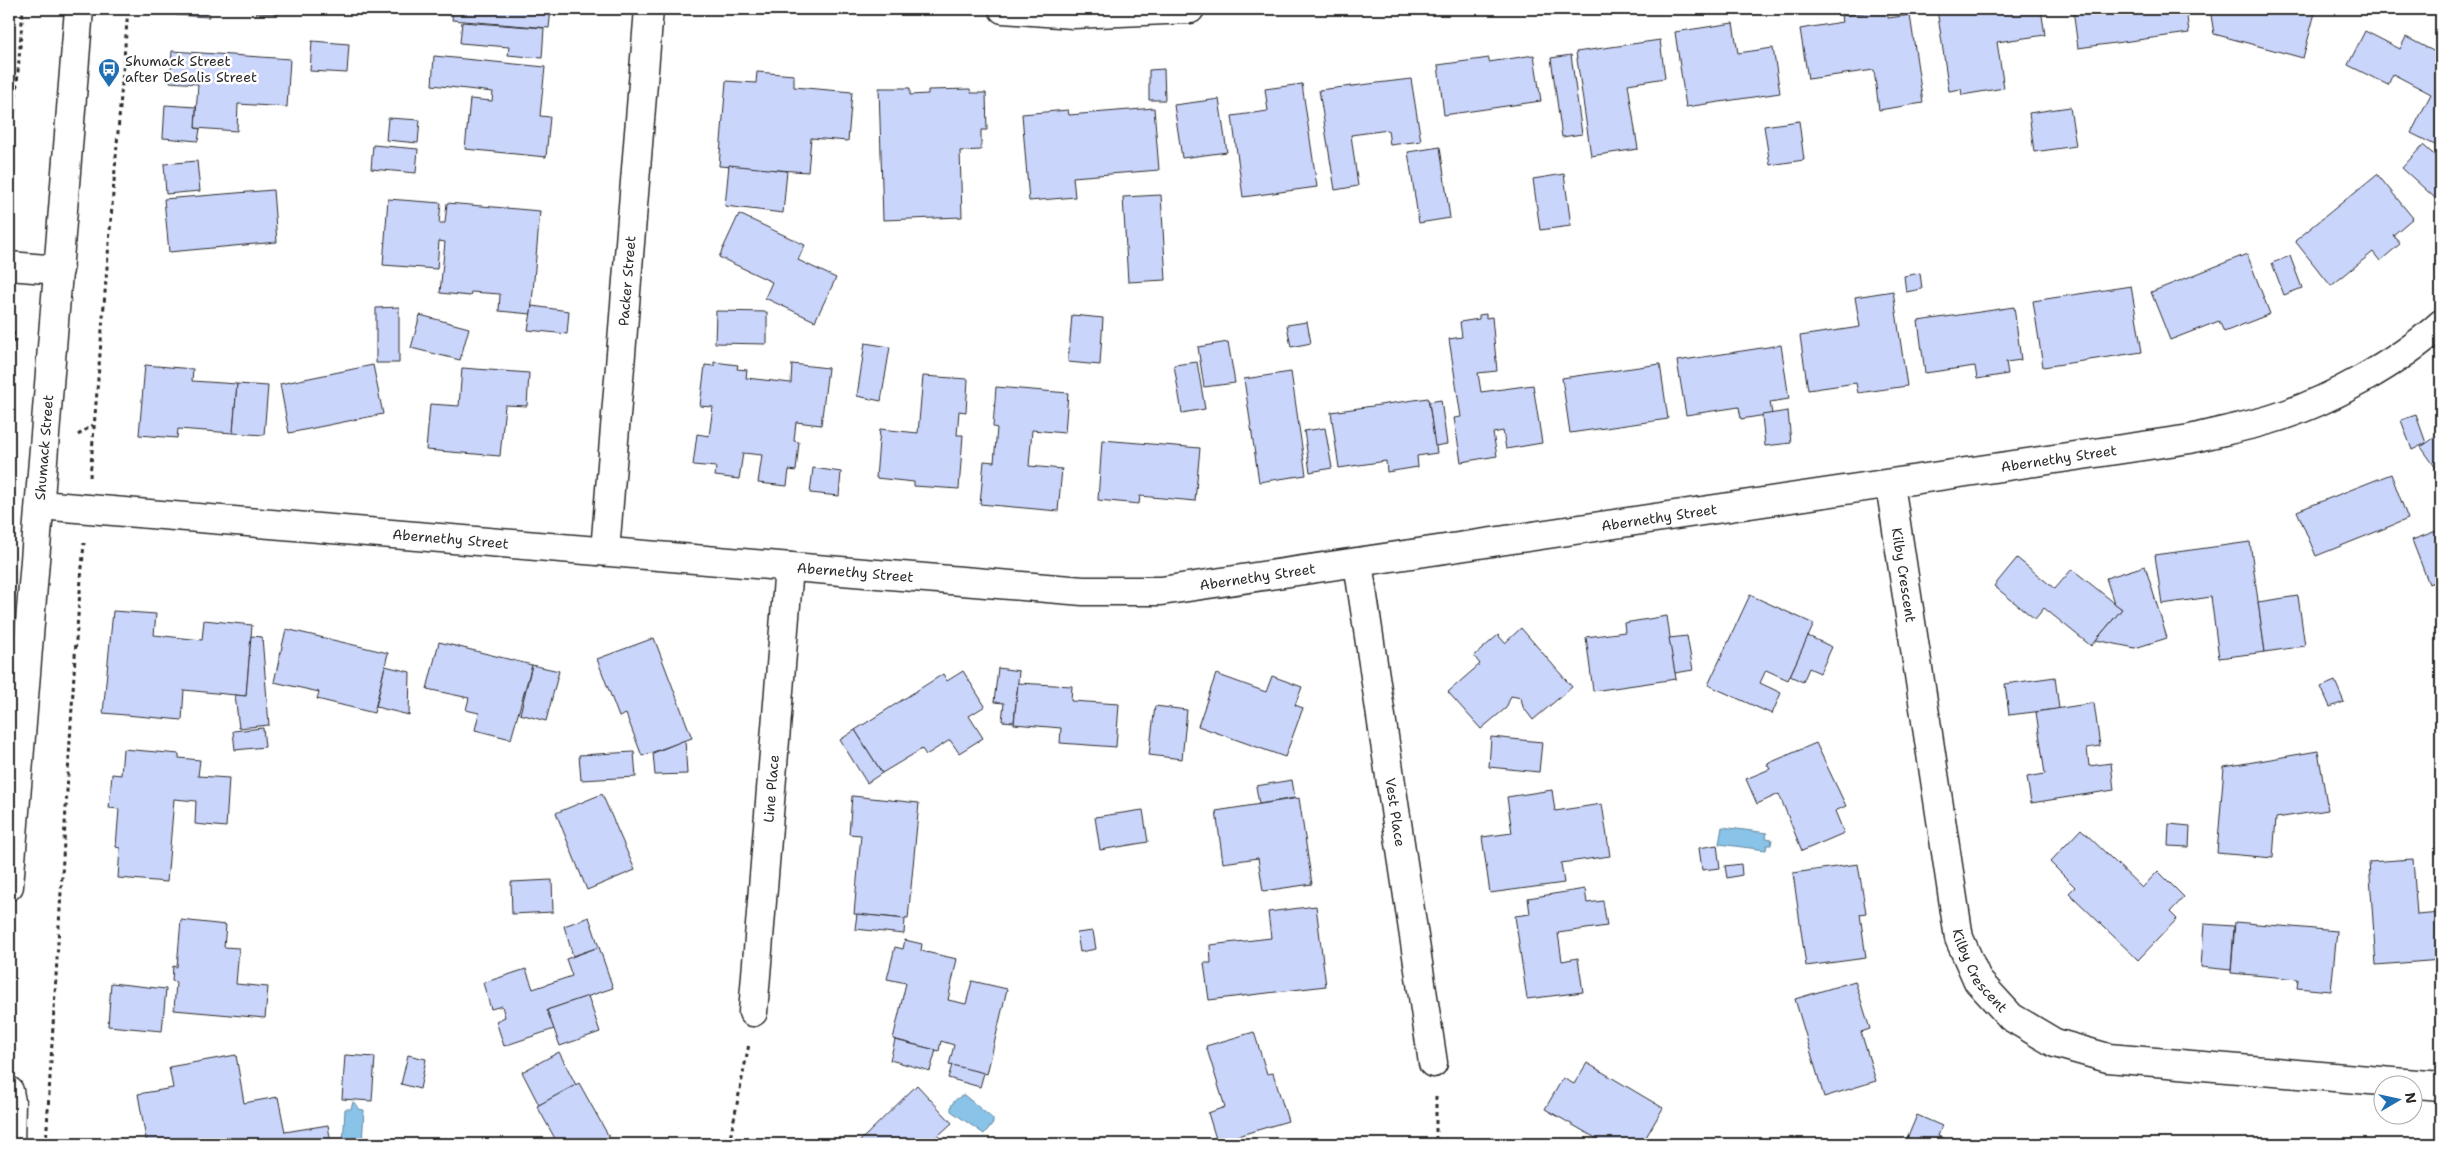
<svg xmlns="http://www.w3.org/2000/svg" width="2450" height="1153" viewBox="0 0 2450 1153" font-family="'Shantell Sans',sans-serif">
	<style>
		.water { fill: #89c3e8; stroke: #63869c }
		.building { fill: #cad5fc; stroke: #2b2b2b }
		.lines { fill: none; stroke-linecap: round; stroke-linejoin: round }
		.minor-casing { stroke: #2b2b2b; stroke-width: 31 }
		.tertiary-casing { stroke: #2b2b2b; stroke-width: 31 }
		.path { stroke: #2b2b2b; stroke-width: 3; stroke-dasharray: 4 4; stroke-linecap: butt }
		.minor { stroke: #fff; stroke-width: 28 }
		.tertiary { stroke: #fff; stroke-width: 28 }
		.labels { text-anchor: middle; stroke-width: 5; stroke-linejoin: round; paint-order: stroke }
		.poi-label { font-size: 14px; fill: #2b2b2b; stroke: #fff; text-anchor: start }
		.street-label { font-size: 14px; fill: #2b2b2b; stroke: #fff }
	</style>
	<rect width="100%" height="100%" fill="#fff"/>
	<filter id="ink" filterUnits="userSpaceOnUse"><feTurbulence type="fractalNoise" baseFrequency=".02" numOctaves="2"/><feDisplacementMap in="SourceGraphic" scale="10" xChannelSelector="R" yChannelSelector="G"/><feConvolveMatrix kernelMatrix="1 2 1 2 8 2 1 2 1" color-interpolation-filters="sRGB"/></filter>
	<g filter="url(#ink)">
		<!-- water -->
		<g class="water">
			<polygon points="1722,827 1767,833 1766,838 1772,839 1771,845 1767,845 1766,850 1719,844"/>
			<path d="M964,1095l29,24v4l-9,11 -33,-23c-1,-9 6,-13 13,-16z"/>
			<polygon points="353,1102 358,1106 358,1109 364,1110 362,1144 343,1144 345,1109 351,1109"/>
		</g>
		<!-- building -->
		<g class="building">
			<polygon points="176,9 209,9 209,17 176,15"/>
			<polygon points="252,9 285,9 279,14 256,13"/>
			<polygon points="453,9 551,9 549,28 452,20"/>
			<polygon points="1887,9 1888,18 1910,15 1923,103 1879,110 1874,70 1808,79 1800,29 1842,22 1841,16"/>
			<polygon points="1937,9 2041,9 2045,35 1997,42 2004,88 1962,95 1961,89 1949,91"/>
			<polygon points="2073,9 2186,9 2189,33 2078,48"/>
			<polygon points="2210,9 2316,9 2303,58 2214,34"/>
			<polygon points="2407,9 2441,9 2441,14 2407,10"/>
			<polygon points="462,22 544,28 542,58 508,55 509,47 460,43"/>
			<polygon points="1733,23 1738,53 1773,48 1780,93 1686,107 1675,32"/>
			<polygon points="2365,31 2400,49 2406,37 2441,55 2441,148 2411,133 2431,94 2393,74 2388,85 2348,65"/>
			<polygon points="1660,40 1665,78 1628,84 1638,149 1591,156 1576,52"/>
			<polygon points="312,41 349,44 347,73 310,71"/>
			<polygon points="172,51 290,59 287,107 238,104 237,131 195,128 198,84 170,82"/>
			<polygon points="1534,55 1541,101 1444,115 1438,65 1489,58 1489,62"/>
			<polygon points="1571,55 1582,134 1562,137 1551,58"/>
			<polygon points="434,56 545,67 540,116 550,117 546,157 465,149 470,99 492,101 493,92 432,85"/>
			<polygon points="1164,69 1165,100 1149,100 1149,70"/>
			<polygon points="757,72 794,75 794,87 852,92 848,141 811,138 808,172 719,166 726,81 756,83"/>
			<polygon points="1411,79 1421,141 1390,145 1388,130 1351,135 1358,186 1335,190 1319,90"/>
			<polygon points="1302,84 1317,187 1243,197 1232,116 1268,111 1265,89"/>
			<polygon points="879,88 910,88 910,95 928,94 928,90 970,89 971,93 986,93 987,130 981,130 981,150 960,151 962,217 883,220"/>
			<polygon points="1219,99 1227,152 1182,158 1174,105"/>
			<polygon points="165,105 196,107 195,128 200,129 198,141 163,138"/>
			<polygon points="2070,107 2076,146 2034,152 2029,113"/>
			<polygon points="1154,108 1159,170 1073,177 1075,197 1029,201 1022,114 1068,110 1069,115"/>
			<polygon points="388,118 420,120 418,143 386,140"/>
			<polygon points="1799,121 1804,160 1770,165 1764,126"/>
			<polygon points="373,145 418,149 416,173 371,169"/>
			<polygon points="2423,145 2441,161 2441,192 2435,198 2402,168"/>
			<polygon points="1440,147 1450,218 1419,223 1408,152"/>
			<polygon points="197,161 200,191 166,194 164,164"/>
			<polygon points="729,165 787,171 783,213 725,206"/>
			<polygon points="1564,174 1571,226 1540,230 1533,179"/>
			<polygon points="2377,174 2413,218 2393,235 2400,244 2380,261 2373,252 2331,286 2295,241"/>
			<polygon points="273,190 277,242 169,252 164,199"/>
			<polygon points="1161,195 1166,280 1128,282 1123,197"/>
			<polygon points="388,199 441,203 439,223 445,223 447,203 540,211 531,314 499,311 500,294 471,292 470,296 440,293 445,242 439,241 437,269 383,265"/>
			<polygon points="739,214 805,245 798,260 836,278 815,321 765,298 772,282 719,257"/>
			<polygon points="2247,254 2270,314 2224,332 2219,321 2170,340 2151,292"/>
			<polygon points="2290,256 2302,288 2284,295 2272,263"/>
			<polygon points="1920,273 1922,289 1906,292 1904,276"/>
			<polygon points="2131,286 2142,352 2043,367 2033,301"/>
			<polygon points="1893,291 1907,386 1858,393 1856,383 1808,390 1800,336 1860,327 1855,297"/>
			<polygon points="532,306 569,311 567,334 528,330"/>
			<polygon points="399,307 399,363 376,363 376,308"/>
			<polygon points="2014,307 2021,360 2006,362 2008,374 1977,379 1975,366 1925,373 1918,321"/>
			<polygon points="716,311 767,312 767,344 715,343"/>
			<polygon points="1486,314 1486,318 1492,317 1497,371 1478,373 1481,392 1533,385 1542,443 1506,449 1503,431 1493,433 1497,456 1461,462 1454,418 1461,417 1449,339 1462,337 1460,322 1479,319 1479,315"/>
			<polygon points="420,315 469,328 460,360 411,348"/>
			<polygon points="1072,315 1103,318 1100,365 1068,362"/>
			<polygon points="1307,322 1311,343 1291,347 1287,325"/>
			<polygon points="1228,342 1235,383 1204,387 1198,347"/>
			<polygon points="865,343 890,347 881,401 857,396"/>
			<polygon points="1781,345 1789,399 1770,402 1772,414 1741,419 1739,407 1686,415 1677,361"/>
			<polygon points="714,362 738,365 737,369 747,370 746,378 791,383 792,364 828,368 821,425 796,422 794,441 799,442 796,471 789,470 787,486 758,483 762,455 743,453 739,479 715,476 716,467 693,465 697,434 709,436 713,407 700,406 705,365 714,366"/>
			<polygon points="1197,362 1205,409 1182,413 1174,365"/>
			<polygon points="1660,364 1668,419 1570,433 1562,378"/>
			<polygon points="145,365 193,369 192,381 237,384 233,433 178,429 177,438 139,435"/>
			<polygon points="373,365 383,414 289,433 280,384"/>
			<polygon points="462,368 529,373 527,406 505,405 500,456 426,450 430,404 459,406"/>
			<polygon points="1291,372 1306,475 1259,482 1244,379"/>
			<polygon points="923,376 968,379 966,412 959,411 957,435 963,435 959,489 914,486 914,482 876,478 880,429 918,433"/>
			<polygon points="237,384 268,386 264,435 233,433"/>
			<polygon points="996,387 1068,393 1065,433 1032,430 1029,466 1062,469 1058,511 980,504 984,461 994,462 997,428 993,427"/>
			<polygon points="1428,398 1437,453 1417,456 1418,467 1387,472 1386,461 1339,468 1331,412"/>
			<polygon points="1441,400 1447,444 1435,446 1429,402"/>
			<polygon points="1788,411 1791,443 1765,446 1762,415"/>
			<polygon points="2416,415 2426,443 2412,450 2401,420"/>
			<polygon points="1325,428 1332,468 1310,472 1304,431"/>
			<polygon points="2441,433 2441,475 2421,447"/>
			<polygon points="1102,440 1200,448 1195,501 1140,496 1139,504 1098,500"/>
			<polygon points="813,468 841,472 839,496 810,493"/>
			<polygon points="2391,474 2408,519 2316,556 2297,511"/>
			<polygon points="2439,530 2441,579 2429,584 2412,540"/>
			<polygon points="2250,542 2265,652 2219,658 2211,597 2162,604 2155,555"/>
			<polygon points="2017,558 2055,589 2072,569 2122,609 2091,646 2044,608 2035,619 1994,586"/>
			<polygon points="2145,566 2167,638 2135,648 2096,640 2122,609 2114,603 2106,578"/>
			<polygon points="1750,595 1814,624 1788,680 1766,670 1760,683 1781,693 1772,714 1708,685"/>
			<polygon points="2298,596 2305,646 2265,652 2258,602"/>
			<polygon points="113,611 156,614 154,635 202,640 204,620 252,625 246,696 184,690 182,720 103,713"/>
			<polygon points="1667,616 1676,679 1593,691 1586,637 1625,632 1624,623"/>
			<polygon points="1521,628 1572,687 1533,720 1523,707 1521,698 1511,696 1506,708 1481,729 1448,692 1480,664 1474,656 1498,635 1505,643"/>
			<polygon points="286,629 388,653 374,713 317,699 319,692 274,682"/>
			<polygon points="251,636 262,637 269,725 239,728 235,695 246,696"/>
			<polygon points="1687,636 1693,670 1675,673 1669,638"/>
			<polygon points="1808,636 1832,647 1820,673 1809,668 1803,682 1790,676"/>
			<polygon points="654,638 692,738 642,756 626,714 619,717 597,659"/>
			<polygon points="439,642 532,665 511,739 475,730 479,713 466,710 469,698 427,689"/>
			<polygon points="532,665 559,671 546,721 520,714"/>
			<polygon points="385,666 410,672 409,715 376,707"/>
			<polygon points="998,668 1019,671 1014,722 1002,721 1004,703 994,702"/>
			<polygon points="963,671 985,706 969,716 983,738 959,753 950,740 926,755 922,749 882,773 855,730 943,674 947,681"/>
			<polygon points="1216,674 1266,692 1272,676 1302,687 1295,705 1303,708 1285,757 1198,726"/>
			<polygon points="2055,677 2059,709 2009,715 2005,684"/>
			<polygon points="2335,681 2344,702 2330,707 2321,687"/>
			<polygon points="1018,683 1072,686 1071,701 1119,704 1116,747 1060,743 1061,728 1014,724"/>
			<polygon points="2094,703 2100,746 2087,748 2089,766 2111,763 2114,790 2031,803 2027,777 2045,774 2036,712"/>
			<polygon points="1155,706 1187,710 1182,759 1149,755"/>
			<polygon points="263,728 265,747 235,750 233,731"/>
			<polygon points="855,730 882,773 867,783 840,740"/>
			<polygon points="1491,737 1542,742 1539,772 1489,767"/>
			<polygon points="685,740 687,774 655,775 653,753"/>
			<polygon points="1816,743 1846,806 1835,811 1844,833 1802,851 1779,794 1757,804 1746,779 1770,769 1767,764"/>
			<polygon points="123,749 179,754 179,758 200,760 198,776 229,778 226,827 195,824 196,801 174,799 167,882 118,878 120,848 116,847 119,809 109,808 112,774 121,775"/>
			<polygon points="2318,751 2328,810 2276,818 2273,858 2217,853 2224,767"/>
			<polygon points="634,752 636,777 581,780 579,755"/>
			<polygon points="1292,780 1295,798 1259,804 1256,786"/>
			<polygon points="1552,790 1555,811 1602,804 1610,856 1561,863 1564,883 1490,893 1482,837 1512,833 1507,797"/>
			<polygon points="602,794 635,870 587,890 556,813"/>
			<polygon points="852,796 919,803 908,919 854,914 861,835 849,834"/>
			<polygon points="1299,798 1312,884 1263,891 1258,858 1223,863 1216,811"/>
			<polygon points="1143,810 1148,842 1100,850 1095,817"/>
			<polygon points="2169,824 2190,826 2189,847 2168,846"/>
			<polygon points="2081,829 2142,888 2158,871 2184,897 2170,912 2177,919 2138,960 2069,893 2075,887 2050,862"/>
			<polygon points="1717,845 1720,868 1702,870 1699,848"/>
			<polygon points="2413,859 2417,915 2441,913 2441,960 2376,965 2369,862"/>
			<polygon points="1741,864 1742,875 1727,878 1725,866"/>
			<polygon points="1858,864 1866,913 1860,914 1866,958 1806,966 1793,873"/>
			<polygon points="552,880 553,912 512,914 511,882"/>
			<polygon points="1585,889 1587,903 1603,901 1607,926 1558,933 1562,961 1578,958 1583,992 1527,999 1515,916 1530,914 1528,898"/>
			<polygon points="1316,906 1326,986 1209,1000 1204,963 1211,963 1210,945 1271,938 1268,912"/>
			<polygon points="857,914 905,919 904,934 855,929"/>
			<polygon points="589,917 599,947 573,956 564,926"/>
			<polygon points="181,920 226,925 224,947 239,948 236,984 268,987 265,1018 174,1010 176,982 172,981 173,966 177,967"/>
			<polygon points="2235,922 2337,931 2331,991 2297,988 2298,979 2231,973"/>
			<polygon points="2204,924 2234,926 2231,970 2201,967"/>
			<polygon points="1093,931 1096,949 1080,952 1077,933"/>
			<polygon points="905,940 922,944 921,951 957,959 948,1000 966,1004 972,981 1007,989 987,1074 949,1065 954,1045 941,1041 939,1051 893,1039 906,983 887,979 895,947 903,949"/>
			<polygon points="599,947 613,988 547,1010 554,1029 504,1046 496,1021 505,1017 502,1006 491,1009 483,983 526,969 533,989 572,976 566,959"/>
			<polygon points="1855,981 1870,1029 1861,1032 1876,1081 1824,1097 1795,999"/>
			<polygon points="111,983 166,989 162,1031 108,1026"/>
			<polygon points="588,996 600,1032 560,1046 547,1010"/>
			<polygon points="1254,1032 1267,1074 1273,1073 1288,1121 1217,1142 1208,1113 1225,1107 1206,1046"/>
			<polygon points="895,1040 936,1050 930,1071 890,1060"/>
			<polygon points="559,1052 576,1085 539,1105 522,1072"/>
			<polygon points="236,1055 244,1103 278,1097 285,1132 328,1125 331,1144 188,1144 187,1138 147,1144 138,1094 173,1088 169,1067"/>
			<polygon points="345,1055 375,1057 372,1101 342,1099"/>
			<polygon points="408,1055 426,1059 420,1089 401,1084"/>
			<polygon points="1587,1063 1663,1108 1642,1144 1606,1144 1545,1109 1563,1078 1574,1084"/>
			<polygon points="952,1065 984,1073 980,1087 948,1078"/>
			<polygon points="579,1083 613,1144 558,1144 537,1106"/>
			<polygon points="917,1085 952,1123 929,1144 857,1144"/>
			<polygon points="1917,1115 1942,1126 1938,1136 1957,1144 1905,1144"/>
		</g>
		<g class="lines">
			<!-- minor casing -->
			<g class="minor-casing">
				<g id="minor">
					<polyline points="1003,9 1073,14 1190,9"/>
					<polyline points="9,266 59,270"/>
					<path id="s1" d="M1890,484l69,454 19,43 33,36 44,26 53,15 333,28"/>
					<path id="s2" d="M40,505l1043,86h78l1029,-152c27,-7 55,-12 82,-20 56,-17 126,-56 169,-95"/>
					<path id="s3" d="M605,551l44,-542"/>
					<path id="s4" d="M1358,563l75,500"/>
					<path id="s5" d="M753,1012l36,-445"/>
				</g>
			</g>
			<!-- tertiary casing -->
			<g class="tertiary-casing">
				<g id="tertiary">
					<path id="s6" d="M9,886l70,-877"/>
					<polyline points="9,1091 11,1102 10,1144"/>
				</g>
			</g>
			<!-- path -->
			<g class="path">
				<polyline points="9,184 23,9"/>
				<polyline points="9,316 15,340 9,350"/>
				<polyline points="78,435 93,425"/>
				<polyline points="90,477 128,9"/>
				<polyline points="1436,1096 1436,1144"/>
				<polyline points="46,1144 76,640 84,543"/>
				<polyline points="729,1144 749,1044"/>
			</g>
			<!-- minor -->
			<use href="#minor" class="minor"/>
			<!-- tertiary -->
			<use href="#tertiary" class="tertiary"/>
		</g>
	</g>
	<!-- icons -->
	<defs>
		<g id="bus-pin" transform="scale(1.125)"><path d="M0 17L-7.5 6A9.5 9.5 0 1 1 7.5 6Z" fill="#1f6fb2" stroke="#fff"/><path d="M-5-6H5V4H4V6H2V4H-2V6H-4V4H-5ZM-3.5-4V0h7V-4ZM-3.5 1.2v1.5H-2V1.2ZM2 1.2v1.5H3.5V1.2Z" fill="#fff"/></g>
	</defs>
	<g fill-rule="evenodd">
		<use href="#bus-pin" x="109" y="69"/>
	</g>
	<g class="labels">
		<!-- poi labels -->
		<g class="poi-label">
			<text x="125" y="66">Shumack Street<tspan x="125" dy="16">after DeSalis Street</tspan></text>
		</g>
		<!-- street labels -->
		<g class="street-label">
			<text dy="5" stroke="none"><textPath href="#s3" startOffset="271">Packer Street</textPath></text>
			<text dy="5" stroke="none"><textPath href="#s6" startOffset="440">Shumack Street</textPath></text>
			<text dy="5" stroke="none"><textPath href="#s2" startOffset="2032">Abernethy Street</textPath></text>
			<text dy="5" stroke="none"><textPath href="#s2" startOffset="1628">Abernethy Street</textPath></text>
			<text dy="5" stroke="none"><textPath href="#s2" startOffset="412">Abernethy Street</textPath></text>
			<text dy="5" stroke="none"><textPath href="#s2" startOffset="818">Abernethy Street</textPath></text>
			<text dy="5" stroke="none"><textPath href="#s1" startOffset="92">Kilby Crescent</textPath></text>
			<text dy="5" stroke="none"><textPath href="#s2" startOffset="1222">Abernethy Street</textPath></text>
			<text dy="5" stroke="none"><textPath href="#s5" startOffset="224">Line Place</textPath></text>
			<text dy="5" stroke="none"><textPath href="#s4" startOffset="252">Vest Place</textPath></text>
			<text dy="5" stroke="none"><textPath href="#s1" startOffset="498">Kilby Crescent</textPath></text>
		</g>
	</g>
	<!-- margin -->
	<rect width="2450" height="1153" fill="none" stroke="#fff" stroke-width="30"/>
	<rect x="15" y="15" width="2420" height="1123" fill="none" stroke="#2b2b2b" stroke-width="2" filter="url(#ink)"/>
	<!-- north arrow -->
	<g transform="translate(2398 1100) rotate(81)"><circle r="24" fill="#ffffff" stroke="#aaaaaa"/>
	<path d="M0-4L9 19L0 12L-9 19Z" fill="#1f6fb2"/>
	<text y="-8" font-size="14" font-weight="bold" text-anchor="middle" fill="#2b2b2b">N</text>
	</g>
</svg>
